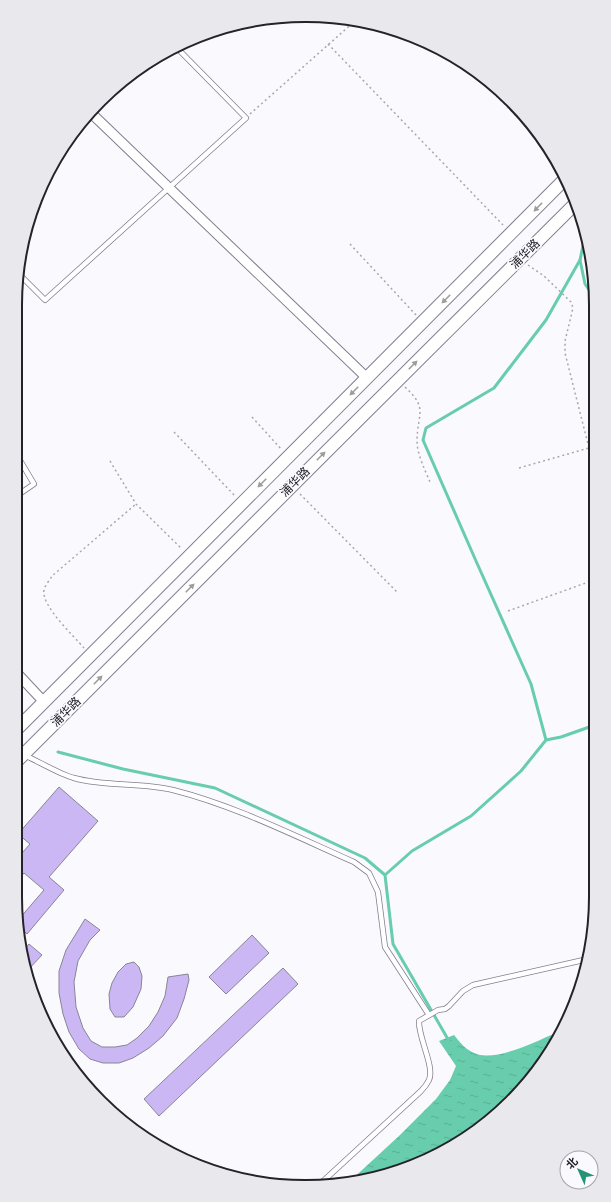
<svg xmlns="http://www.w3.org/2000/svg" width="611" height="1202" viewBox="0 0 611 1202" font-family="'Noto Serif','Noto Sans SC',serif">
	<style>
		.water { fill: url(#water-ripples) }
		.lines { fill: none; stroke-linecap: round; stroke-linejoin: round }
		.stream { stroke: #67cdac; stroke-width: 3 }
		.building { fill: #cab7f4; stroke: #898595 }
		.service-casing { stroke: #837e8f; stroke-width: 6 }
		.minor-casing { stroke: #837e8f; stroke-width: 11 }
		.secondary-casing { stroke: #837e8f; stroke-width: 14 }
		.path { stroke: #a9a7ac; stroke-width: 1.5; stroke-dasharray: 2 3; stroke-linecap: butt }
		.service { stroke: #fff; stroke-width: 4.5 }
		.minor { stroke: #fff; stroke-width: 9 }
		.secondary { stroke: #fff; stroke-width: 12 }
		.oneway { fill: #9d9c9f }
		.labels { text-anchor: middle; stroke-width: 3.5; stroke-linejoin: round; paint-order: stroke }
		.street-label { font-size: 12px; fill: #25232a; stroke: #faf9fd }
		.rim { fill: none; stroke: #25232a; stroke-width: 2 }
	</style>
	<defs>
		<pattern id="water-ripples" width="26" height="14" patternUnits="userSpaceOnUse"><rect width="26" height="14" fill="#67cdac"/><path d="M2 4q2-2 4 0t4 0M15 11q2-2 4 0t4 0" fill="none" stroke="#59b094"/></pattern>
	</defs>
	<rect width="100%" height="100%" fill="#faf9fd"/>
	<!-- water -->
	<path class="water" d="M562,1030l-51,72 -77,55 -86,26 52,-48 36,-36 14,-19 6,-14 -17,-25 15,-6c5,6 10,13 18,17 21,13 69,-13 90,-22z"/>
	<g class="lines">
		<!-- stream -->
		<g class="stream">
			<polyline points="585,236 580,260 585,284 594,297"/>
			<polyline points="15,707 19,716"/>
			<polyline points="546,740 561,737 595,725"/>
			<polyline points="58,752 123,769 215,788 365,858 385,875 393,944 449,1041"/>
			<polyline points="385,875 412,851 471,816 521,771 546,740 531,684 476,561 423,440 426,428 494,388 546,320 580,260"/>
		</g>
	</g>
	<!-- building -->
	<g class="building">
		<polygon points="59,787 98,821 49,877 64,890 27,934 20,928 19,919 44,890 24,873 15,884 15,861 30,844 18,834"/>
		<polygon points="85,919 100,930 90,940 78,961 74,982 76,1007 83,1028 91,1041 102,1047 115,1047 127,1045 137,1038 149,1026 158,1012 165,996 168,977 188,974 189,980 184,999 177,1018 163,1036 149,1048 133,1058 119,1063 103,1063 90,1059 79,1049 69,1032 63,1014 59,993 59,971 66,950"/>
		<polygon points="252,935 269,953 226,994 209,977"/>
		<polygon points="29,944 42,955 27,971 24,950"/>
		<polygon points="134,962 139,967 142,976 141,989 133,1007 124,1017 115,1017 110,1009 109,994 112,983 118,972 126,964"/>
		<polygon points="283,968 298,984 159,1116 144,1099"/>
	</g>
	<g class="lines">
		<!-- service casing -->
		<g class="service-casing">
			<g id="service">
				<polyline points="18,273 45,300 246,118 176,47"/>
				<polyline points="15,497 34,484 15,452"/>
				<path d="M24,755c14,6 35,19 50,23 32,9 66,4 99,12 63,16 122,46 181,72l15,11 9,19 7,55 44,68"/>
				<path d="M320,1184l101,-93c3,-3 6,-7 8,-11 6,-13 -11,-43 -10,-59l19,-11 7,-1 4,-3 14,-15 10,-6 115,-26"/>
			</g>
		</g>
		<!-- minor casing -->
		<g class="minor-casing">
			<g id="minor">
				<polyline points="90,112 367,378"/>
				<polyline points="15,671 44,702"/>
			</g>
		</g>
		<!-- secondary casing -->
		<g class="secondary-casing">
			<g id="secondary">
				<polyline points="15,731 565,179"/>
				<polyline points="15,763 324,454 576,203"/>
			</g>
		</g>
		<!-- path -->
		<g class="path">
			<polyline points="328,44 503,225"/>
			<polyline points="465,64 547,147"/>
			<polyline points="250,114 355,21"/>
			<polyline points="350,244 416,315"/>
			<polyline points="528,265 544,276 571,302 573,308 565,341 565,353 589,448 594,460"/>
			<path d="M405,387c24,22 12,27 12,54 0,13 8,29 13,41"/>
			<polyline points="252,417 282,450"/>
			<polyline points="174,432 235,496"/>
			<polyline points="110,461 136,504 182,549"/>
			<polyline points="519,468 589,448"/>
			<polyline points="300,494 397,592"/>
			<polyline points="508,611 594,580"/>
			<path d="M84,648c-10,-12 -43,-42 -40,-58 1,-5 6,-10 8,-14l84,-72"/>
		</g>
		<!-- service -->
		<use href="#service" class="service"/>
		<!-- minor -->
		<use href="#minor" class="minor"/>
		<!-- secondary -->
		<use href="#secondary" class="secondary"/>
	</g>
	<!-- one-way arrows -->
	<defs><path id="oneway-solid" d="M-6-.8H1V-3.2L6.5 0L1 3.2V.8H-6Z"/></defs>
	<g class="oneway">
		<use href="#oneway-solid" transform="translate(538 207) rotate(134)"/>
		<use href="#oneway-solid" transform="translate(446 299) rotate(135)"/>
		<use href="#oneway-solid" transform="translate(413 365) rotate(-45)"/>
		<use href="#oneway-solid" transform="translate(354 391) rotate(135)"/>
		<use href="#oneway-solid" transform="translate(321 456) rotate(-45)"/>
		<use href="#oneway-solid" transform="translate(262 483) rotate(135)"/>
		<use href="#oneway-solid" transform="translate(190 588) rotate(-45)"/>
		<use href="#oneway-solid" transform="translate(98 680) rotate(-45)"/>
	</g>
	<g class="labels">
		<!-- street labels -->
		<g class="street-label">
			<text transform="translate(525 254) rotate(-45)" y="4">浦华路</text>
			<text transform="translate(295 482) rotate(-45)" y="4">浦华路</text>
			<text transform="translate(66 712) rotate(-45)" y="4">浦华路</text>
		</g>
	</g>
	<!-- crop -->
	<path d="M0 0H611V1202H0ZM305 22H306A283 283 0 0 1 589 305V897A283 283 0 0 1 306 1180H305A283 283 0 0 1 22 897V305A283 283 0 0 1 305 22Z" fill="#e9e8ec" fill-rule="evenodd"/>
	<path class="rim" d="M305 22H306A283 283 0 0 1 589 305V897A283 283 0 0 1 306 1180H305A283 283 0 0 1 22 897V305A283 283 0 0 1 305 22Z"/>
	<!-- north arrow -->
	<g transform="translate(579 1170) rotate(315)"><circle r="19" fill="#faf9fd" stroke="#a5a3a9"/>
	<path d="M0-3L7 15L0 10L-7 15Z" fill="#239476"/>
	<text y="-6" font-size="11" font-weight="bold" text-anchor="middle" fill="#25232a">北</text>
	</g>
</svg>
